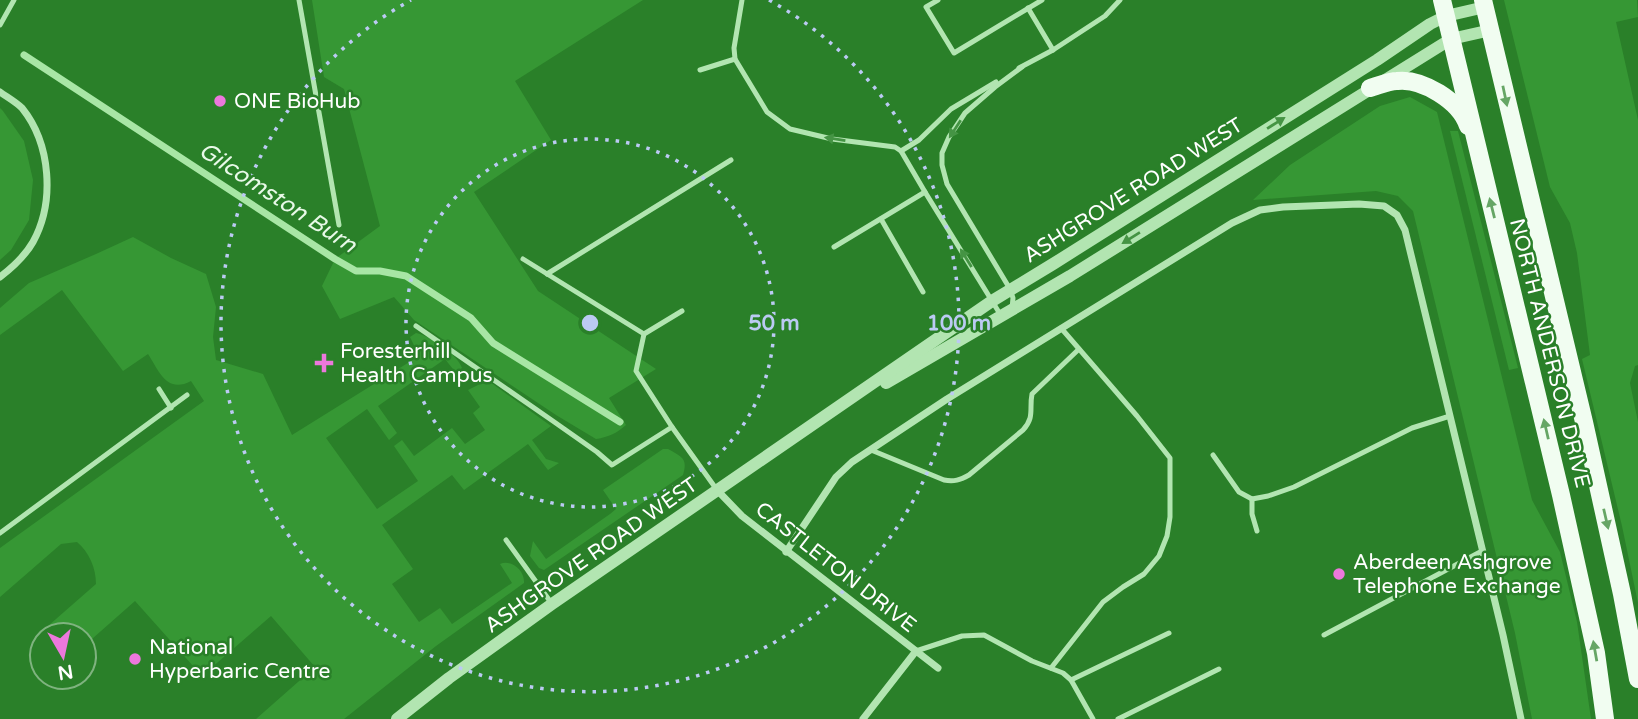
<svg xmlns="http://www.w3.org/2000/svg" width="1638" height="719" viewBox="0 0 1638 719" font-family="'Varela Round',sans-serif">
	<style>
		.green { fill: #369734 }
		.lines { fill: none; stroke-linecap: round; stroke-linejoin: round }
		.stream { stroke: #a8e6a5; stroke-width: 7 }
		.service { stroke: #b2e5b1; stroke-width: 5 }
		.minor { stroke: #b2e5b1; stroke-width: 7 }
		.tertiary { stroke: #b2e5b1; stroke-width: 12 }
		.primary { stroke: #f1fdf1; stroke-width: 18 }
		.oneway { fill: #66a665 }
		.oneway2 { fill: #459444 }
		.ring { fill: none; stroke: #bbcaf3; stroke-width: 3.5; stroke-dasharray: 3.5 7 }
		.poi-dot { fill: #ec78dc; stroke: #2a8029; stroke-width: 2.5 }
		.labels { text-anchor: middle; stroke-width: 5; stroke-linejoin: round; paint-order: stroke }
		.poi-label { font-size: 21px; fill: #fff; stroke: #2a8029; text-anchor: start }
		.street-label { font-size: 21px; fill: #fff; stroke: #2a8029 }
		.water-label { font-size: 23px; font-style: italic; fill: #e8f9e8; stroke: #2a8029 }
		.centre { fill: #bbcaf3; stroke: #2a8029; stroke-width: 3.5 }
		.ring-label { font-size: 21px; text-anchor: middle; font-weight: bold; fill: #bbcaf3; stroke: #2a8029; stroke-width: 5; stroke-linejoin: round; paint-order: stroke }
	</style>
	<rect width="100%" height="100%" fill="#2a8029"/>
	<!-- green -->
	<g class="green">
		<path d="M312,0h331l-128,81 36,59 -77,52 64,99 118,78 -47,29 17,27c-9,8 -17,12 -30,14l-40,-24 -142,-95 -20,-23 -54,22 -18,-33 13,-27 45,-33 -36,-137 -20,-12z"/>
		<polygon points="1504,0 1637,0 1638,17 1616,22 1638,120 1638,365 1635,366 1630,383 1638,422 1638,603 1622,526 1582,359 1590,355 1577,253 1570,223 1550,187"/>
		<polygon points="1410,97 1437,112 1532,500 1560,552 1577,622 1591,719 1532,719 1515,633 1413,211 1398,196 1376,191 1253,200 1290,165 1380,106"/>
		<polygon points="0,108 3,111 24,141 33,180 29,220 11,250 0,260"/>
		<polygon points="1450,131 1458,131 1518,368 1509,370"/>
		<path d="M133,237l38,21 35,16 10,33 -3,30 3,23 47,14 29,61 127,-79 -9,-19 6,-4c15,3 41,21 46,35l-6,5 -11,-14 -67,47 19,27 -8,7 -22,-31 -41,29 51,71 41,-28 -24,-35 8,-6 12,16 38,-28 13,16 20,-14 -12,-17 7,-6 -12,-17 12,-6 10,-2 61,44 -19,14 14,19 13,4 -11,7 -20,-26 -64,46 -12,-15 -70,50 31,44 -21,15 27,38 21,-14 12,16 60,-41 -12,-19c12,-5 25,7 24,19l-88,63 -92,73h-88l59,-52 -44,-51 -69,60 -67,-75 -51,45v-11h-28l-8,-9 48,-42c0,-16 -7,-32 -19,-42l-16,2 -61,53v-49l204,-147 -13,-20c-24,13 -32,-10 -43,-27l-25,17 -61,-81 -62,45v-27l29,-25 67,-29z"/>
		<path d="M663,449h5c14,8 20,9 15,26l-139,95 -5,-2 -9,-12 3,-15 13,18 64,-45 6,-5 -13,-19z"/>
	</g>
	<g class="lines">
		<!-- stream -->
		<polyline class="stream" points="24,55 335,259 356,271 380,271 406,276 471,318 493,343 620,422"/>
		<!-- service -->
		<g class="service">
			<polyline points="299,0 339,225"/>
			<polyline points="742,0 734,48 735,59 767,112 790,129 832,139 895,147 901,151 925,192 1000,314"/>
			<polyline points="938,0 926,7 954,53 1042,0"/>
			<polyline points="1028,8 1053,50"/>
			<polyline points="0,25 14,0"/>
			<polyline points="1019,68 1053,50 1105,16 1120,0"/>
			<polyline points="700,70 735,59"/>
			<polyline points="901,151 919,140 951,109 996,82"/>
			<polyline points="881,219 923,292"/>
			<polyline points="834,247 925,192"/>
			<polyline points="523,259 644,334"/>
			<polyline points="547,274 731,160"/>
			<polyline points="1012,309 1013,298 1010,289 947,184 942,165 942,153 949,137 965,113 995,87 1022,67"/>
			<polyline points="682,311 644,334 636,371 672,427 717,490"/>
			<polyline points="416,326 550,419 597,452 612,465 672,427"/>
			<polyline points="159,389 171,408"/>
			<path d="M871,450l73,30c10,2 16,0 25,-5l54,-45c12,-13 6,-21 9,-36l47,-45"/>
			<polyline points="1213,455 1239,492 1252,499 1268,496 1294,487 1412,428 1450,416"/>
			<polyline points="1252,499 1252,514 1257,531"/>
			<polyline points="0,533 187,395"/>
			<polyline points="506,540 552,604"/>
			<polyline points="1324,635 1482,551"/>
			<polyline points="916,651 962,636 984,635 1032,661 1063,673 1071,680 1093,719"/>
			<polyline points="1051,668 1103,602 1123,587 1144,574 1159,556 1167,536 1170,517 1170,458 1137,416 1061,328"/>
			<polyline points="1071,680 1169,633"/>
			<polyline points="1118,719 1219,669"/>
		</g>
		<!-- minor -->
		<g class="minor">
			<path d="M0,92c7,5 16,10 22,16 29,36 33,94 11,134 -8,14 -20,25 -33,35"/>
			<polyline points="717,490 742,516 938,668"/>
			<polyline points="786,552 836,477 852,462 947,399 1232,223 1260,210 1283,207 1359,204 1384,206 1397,215 1405,230 1503,635 1521,719"/>
			<polyline points="863,719 916,651"/>
		</g>
		<!-- tertiary -->
		<g class="tertiary">
			<polyline points="886,383 1070,276 1451,39 1491,30"/>
			<polyline points="397,719 449,678 552,604 992,301 1053,264 1377,60 1430,24 1446,16 1485,7"/>
		</g>
		<!-- primary -->
		<g class="primary">
			<polyline points="1442,0 1561,495 1596,653 1605,719"/>
			<polyline points="1483,0 1584,422 1622,594 1638,679"/>
			<path d="M1370,88c8,-2 18,-7 27,-7 25,-3 63,20 71,45"/>
		</g>
	</g>
	<!-- one-way arrows -->
	<defs><path id="oneway-solid" d="M-6-.8H1V-3.2L6.5 0L1 3.2V.8H-6Z" transform="scale(1.75)"/></defs>
	<g class="oneway">
		<use href="#oneway-solid" transform="translate(1505 96) rotate(78)"/>
		<use href="#oneway-solid" transform="translate(1492 208) rotate(-104)"/>
		<use href="#oneway-solid" transform="translate(1546 429) rotate(-103)"/>
		<use href="#oneway-solid" transform="translate(1606 519) rotate(77)"/>
		<use href="#oneway-solid" transform="translate(1595 651) rotate(-100)"/>
	</g>
	<g class="oneway2">
		<use href="#oneway-solid" transform="translate(1276 123) rotate(-32)"/>
		<use href="#oneway-solid" transform="translate(955 129) rotate(123)"/>
		<use href="#oneway-solid" transform="translate(835 139) rotate(-171)"/>
		<use href="#oneway-solid" transform="translate(1131 238) rotate(148)"/>
		<use href="#oneway-solid" transform="translate(966 258) rotate(-122)"/>
	</g>
	<!-- distance rings -->
	<g class="ring">
		<circle cx="590" cy="323" r="184"/>
		<path d="M769 0A369 369 0 1 1 411 0"/>
	</g>
	<!-- markers -->
	<g class="poi-dot">
		<circle cx="220" cy="101" r="7"/>
		<path d="M320.5 352.5h7v7h7v7h-7v7h-7v-7h-7v-7h7z"/>
		<circle cx="1339" cy="574" r="7"/>
		<circle cx="135" cy="659" r="7"/>
	</g>
	<g class="labels">
		<!-- poi labels -->
		<g class="poi-label">
			<text x="234" y="108">ONE BioHub</text>
			<text x="340" y="358">Foresterhill<tspan x="340" dy="24">Health Campus</tspan></text>
			<text x="1353" y="569">Aberdeen Ashgrove<tspan x="1353" dy="24">Telephone Exchange</tspan></text>
			<text x="149" y="654">National<tspan x="149" dy="24">Hyperbaric Centre</tspan></text>
		</g>
		<!-- street labels -->
		<g class="street-label">
			<text transform="translate(1133 190) rotate(-32)" y="7">ASHGROVE ROAD WEST</text>
			<text transform="translate(1550 353) rotate(76)" y="7">NORTH ANDERSON DRIVE</text>
			<text transform="translate(591 555) rotate(-35)" y="7">ASHGROVE ROAD WEST</text>
			<text transform="translate(836 567) rotate(38)" y="7">CASTLETON DRIVE</text>
		</g>
		<!-- water labels -->
		<g class="water-label">
			<text transform="translate(278 197) rotate(33)" y="8">Gilcomston Burn</text>
		</g>
	</g>
	<circle cx="590" cy="323" r="10" class="centre"/>
	<g class="ring-label">
		<text x="774" y="330">50 m</text>
		<text x="959" y="330">100 m</text>
	</g>
	<!-- north arrow -->
	<g transform="translate(63 656) rotate(171)"><circle r="33" fill="#2a8029" stroke="#7fb37f" stroke-width="2"/>
	<path d="M0-5L12 26L0 18L-12 26Z" fill="#ec78dc"/>
	<text y="-10" font-size="19" font-weight="bold" text-anchor="middle" fill="#ffffff">N</text>
	</g>
</svg>
